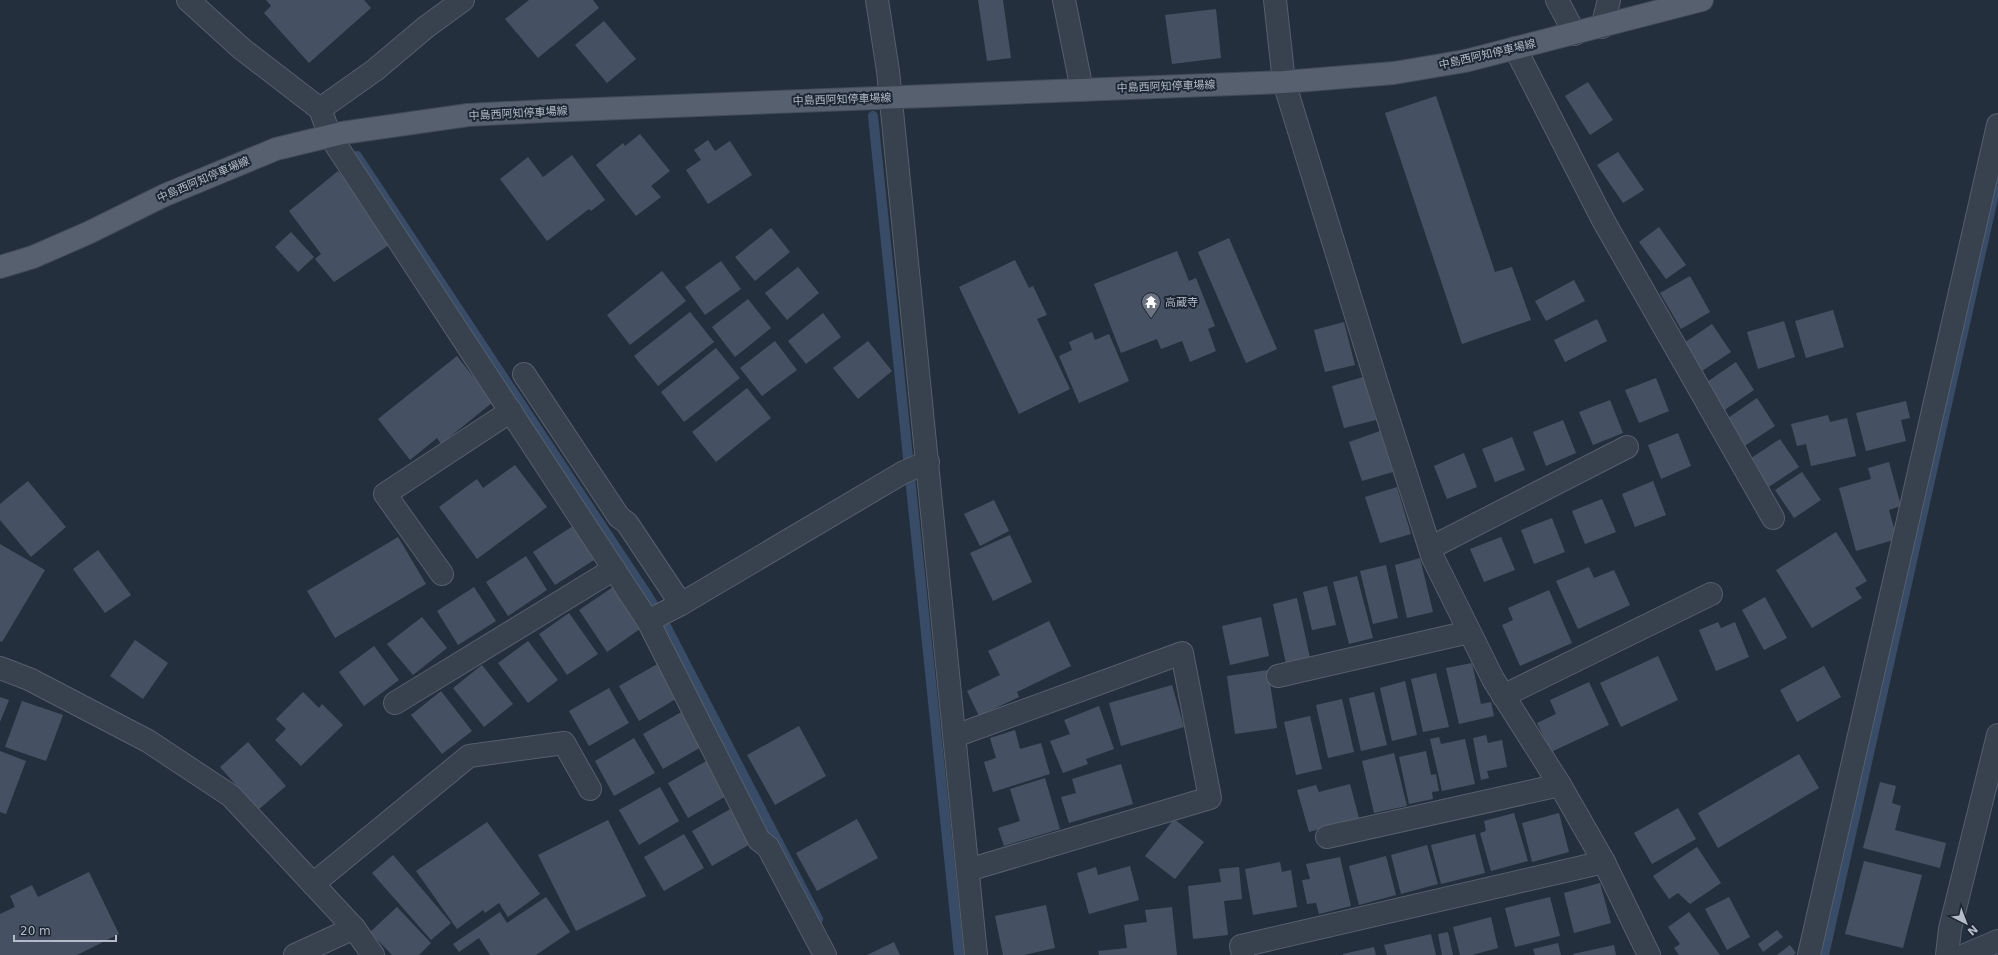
<svg xmlns="http://www.w3.org/2000/svg" width="1998" height="955" viewBox="0 0 1998 955" font-family="'DejaVu Sans','Noto Sans JP',sans-serif">
	<style>
		.lines { fill: none; stroke-linecap: round; stroke-linejoin: round }
		.stream { stroke: #394c67; stroke-width: 10 }
		.building { fill: #455162 }
		.minor-casing { stroke: #565f6c; stroke-width: 24 }
		.major-casing { stroke: #414a57; stroke-width: 24 }
		.minor { stroke: #38414e; stroke-width: 22 }
		.major { stroke: #56606e; stroke-width: 22 }
		.labels { text-anchor: middle; stroke-width: 4; stroke-linejoin: round; paint-order: stroke }
		.street-label { font-size: 11px; fill: #b4bcc9; stroke: #1d2633 }
		.poi-label { font-size: 11px; fill: #b4bcc9; stroke: #1d2633; text-anchor: start }
	</style>
	<rect width="100%" height="100%" fill="#242f3e"/>
	<g class="lines">
		<!-- stream -->
		<g class="stream">
			<polyline points="873,116 959,955"/>
			<polyline points="357,156 648,596 666,626 818,919"/>
			<polyline points="1824,955 1998,176"/>
		</g>
	</g>
	<!-- building -->
	<g class="building">
		<polygon points="266,0 364,0 371,8 309,63 264,13 271,6"/>
		<polygon points="529,0 593,0 599,8 538,58 505,19"/>
		<polygon points="978,0 1003,0 1011,58 987,61"/>
		<polygon points="1216,9 1221,58 1172,64 1165,15"/>
		<polygon points="604,21 636,59 607,83 575,45"/>
		<polygon points="1588,82 1613,120 1590,135 1565,96"/>
		<polygon points="1436,96 1495,272 1512,267 1531,320 1462,344 1385,113"/>
		<polygon points="640,134 670,171 651,186 661,197 636,216 596,165 623,143 625,146"/>
		<polygon points="708,140 715,151 730,141 752,175 708,204 686,170 701,160 694,150"/>
		<polygon points="1618,152 1644,190 1623,203 1597,165"/>
		<polygon points="572,155 605,200 591,211 589,209 547,241 500,179 528,157 543,177"/>
		<polygon points="338,171 395,241 334,282 315,259 321,254 289,211"/>
		<polygon points="1659,227 1686,265 1666,279 1639,242"/>
		<polygon points="771,228 790,252 755,281 735,257"/>
		<polygon points="291,232 314,257 298,272 275,247"/>
		<polygon points="1229,238 1277,349 1246,363 1198,252"/>
		<polygon points="1177,251 1189,281 1196,278 1215,326 1208,329 1216,351 1190,362 1182,341 1161,349 1157,339 1121,353 1094,284"/>
		<polygon points="1015,260 1029,288 1033,286 1047,315 1037,319 1070,389 1019,414 959,287"/>
		<polygon points="721,261 741,289 705,315 685,287"/>
		<polygon points="798,267 819,293 787,320 765,293"/>
		<polygon points="662,271 686,301 630,345 607,315"/>
		<polygon points="1690,276 1710,312 1681,329 1660,293"/>
		<polygon points="1574,280 1585,301 1546,321 1535,301"/>
		<polygon points="748,299 771,328 735,357 712,327"/>
		<polygon points="1833,310 1844,347 1806,358 1795,321"/>
		<polygon points="690,312 714,342 658,386 634,356"/>
		<polygon points="823,313 841,337 806,364 788,341"/>
		<polygon points="1597,319 1607,341 1565,362 1554,340"/>
		<polygon points="1784,321 1795,357 1758,369 1747,332"/>
		<polygon points="1344,322 1355,365 1325,372 1314,330"/>
		<polygon points="1712,324 1731,352 1699,373 1681,345"/>
		<polygon points="1092,332 1095,340 1109,334 1129,381 1079,403 1059,356 1072,350 1069,342"/>
		<polygon points="775,341 797,370 762,396 740,368"/>
		<polygon points="868,341 892,371 858,399 833,368"/>
		<polygon points="716,348 740,378 684,422 661,392"/>
		<polygon points="457,356 493,402 441,444 437,438 410,460 378,419"/>
		<polygon points="1736,362 1754,390 1723,411 1704,384"/>
		<polygon points="1363,377 1376,420 1344,428 1332,386"/>
		<polygon points="1656,378 1669,411 1639,423 1625,390"/>
		<polygon points="747,388 771,418 716,462 692,432"/>
		<polygon points="1757,398 1775,426 1743,447 1725,420"/>
		<polygon points="1610,400 1623,433 1593,445 1579,412"/>
		<polygon points="1906,401 1910,418 1901,420 1906,441 1866,451 1856,413"/>
		<polygon points="1828,415 1830,422 1847,418 1856,456 1811,466 1806,444 1797,446 1791,424"/>
		<polygon points="1563,420 1576,453 1546,466 1533,432"/>
		<polygon points="1380,431 1393,472 1362,481 1349,442"/>
		<polygon points="1678,433 1691,466 1661,479 1648,445"/>
		<polygon points="1512,437 1525,470 1495,482 1482,449"/>
		<polygon points="1780,439 1799,467 1767,488 1748,460"/>
		<polygon points="1464,453 1477,487 1447,499 1434,466"/>
		<polygon points="1889,462 1901,506 1889,510 1897,539 1856,551 1839,488 1871,479 1868,468"/>
		<polygon points="515,465 547,507 477,559 439,507 477,479 483,488"/>
		<polygon points="1802,472 1821,500 1794,518 1775,490"/>
		<polygon points="28,481 66,527 31,557 0,520 0,504"/>
		<polygon points="1653,481 1666,515 1635,527 1622,494"/>
		<polygon points="1397,487 1411,534 1380,543 1365,497"/>
		<polygon points="1602,499 1616,532 1585,544 1572,511"/>
		<polygon points="994,500 1009,531 980,546 964,514"/>
		<polygon points="1552,518 1565,552 1534,564 1521,530"/>
		<polygon points="573,526 594,560 555,585 533,552"/>
		<polygon points="1836,532 1867,581 1855,588 1862,598 1812,628 1776,570"/>
		<polygon points="1010,535 1032,582 993,601 970,553"/>
		<polygon points="398,537 426,584 335,638 307,591"/>
		<polygon points="1501,537 1515,570 1484,582 1470,549"/>
		<polygon points="0,544 45,570 2,642 0,641"/>
		<polygon points="98,550 131,595 105,613 73,569"/>
		<polygon points="526,556 547,590 508,616 486,582"/>
		<polygon points="1420,558 1433,612 1407,618 1395,565"/>
		<polygon points="1386,565 1398,618 1373,624 1360,571"/>
		<polygon points="1589,567 1594,578 1614,570 1630,605 1578,629 1556,581"/>
		<polygon points="1357,576 1373,638 1349,644 1333,582"/>
		<polygon points="1327,586 1336,625 1312,630 1303,592"/>
		<polygon points="474,587 496,621 458,645 437,611"/>
		<polygon points="613,587 640,629 607,652 579,610"/>
		<polygon points="1549,590 1572,643 1520,666 1502,625 1513,620 1508,608"/>
		<polygon points="1765,597 1787,638 1764,650 1742,610"/>
		<polygon points="1297,598 1310,658 1286,664 1273,604"/>
		<polygon points="569,613 598,654 567,675 539,634"/>
		<polygon points="422,617 447,648 413,675 387,644"/>
		<polygon points="1261,617 1269,656 1230,665 1222,626"/>
		<polygon points="1049,621 1071,666 1017,692 1019,697 979,716 967,691 1000,675 988,651"/>
		<polygon points="1718,622 1721,628 1735,622 1749,657 1716,671 1699,630"/>
		<polygon points="135,640 168,663 143,699 110,676"/>
		<polygon points="528,641 558,680 528,703 498,663"/>
		<polygon points="374,646 399,680 364,706 339,672"/>
		<polygon points="1658,656 1678,700 1621,727 1600,683"/>
		<polygon points="659,663 679,697 639,721 619,686"/>
		<polygon points="1472,663 1481,704 1491,702 1494,716 1459,724 1446,668"/>
		<polygon points="482,665 513,704 484,727 453,688"/>
		<polygon points="1824,666 1841,697 1797,722 1780,690"/>
		<polygon points="1268,670 1277,728 1235,734 1227,676"/>
		<polygon points="1436,673 1449,727 1423,732 1411,679"/>
		<polygon points="1405,681 1417,735 1392,741 1380,688"/>
		<polygon points="1589,682 1609,725 1551,752 1537,723 1556,714 1550,700"/>
		<polygon points="1172,685 1184,727 1121,746 1109,703"/>
		<polygon points="609,688 629,723 589,746 569,711"/>
		<polygon points="441,691 472,731 442,754 411,715"/>
		<polygon points="303,692 319,708 322,704 343,725 301,766 275,740 286,729 276,719"/>
		<polygon points="1374,692 1387,745 1361,751 1349,698"/>
		<polygon points="0,697 9,700 0,722"/>
		<polygon points="1342,699 1354,752 1328,758 1316,705"/>
		<polygon points="22,701 63,715 46,761 5,747"/>
		<polygon points="1099,706 1114,749 1086,759 1088,764 1063,773 1050,741 1070,734 1064,720"/>
		<polygon points="683,711 703,746 663,769 643,734"/>
		<polygon points="1310,716 1322,769 1296,775 1284,722"/>
		<polygon points="799,726 826,776 775,805 747,755"/>
		<polygon points="1015,730 1020,749 1041,743 1050,774 993,792 984,762 996,758 990,738"/>
		<polygon points="1486,735 1488,743 1502,740 1507,767 1487,771 1489,778 1481,780 1473,738"/>
		<polygon points="1439,737 1441,744 1465,739 1475,784 1442,791 1430,739"/>
		<polygon points="634,738 655,773 614,796 595,761"/>
		<polygon points="248,742 286,786 258,810 220,767"/>
		<polygon points="0,751 26,761 6,814 0,812"/>
		<polygon points="1426,751 1431,775 1436,774 1439,791 1432,792 1433,799 1409,804 1399,757"/>
		<polygon points="1394,753 1407,806 1374,813 1362,761"/>
		<polygon points="1799,754 1819,788 1718,848 1698,813"/>
		<polygon points="708,760 728,795 688,818 668,783"/>
		<polygon points="1121,764 1133,804 1069,823 1061,797 1076,793 1072,779"/>
		<polygon points="1045,778 1060,829 1004,846 998,828 1020,821 1010,789"/>
		<polygon points="1880,782 1896,786 1892,803 1901,806 1895,830 1946,843 1940,868 1863,848"/>
		<polygon points="1350,784 1359,818 1309,832 1297,790 1316,785 1319,792"/>
		<polygon points="660,787 679,821 639,845 619,810"/>
		<polygon points="732,808 752,843 712,866 692,831"/>
		<polygon points="1678,808 1696,839 1652,864 1634,833"/>
		<polygon points="1514,813 1528,861 1491,871 1480,833 1486,831 1484,821"/>
		<polygon points="1559,813 1569,852 1532,862 1522,823"/>
		<polygon points="857,819 878,858 817,891 796,853"/>
		<polygon points="1174,819 1204,842 1175,879 1145,856"/>
		<polygon points="608,820 646,896 576,931 538,855"/>
		<polygon points="487,822 540,894 508,917 499,903 485,913 483,910 457,929 416,871"/>
		<polygon points="684,834 704,868 664,891 644,857"/>
		<polygon points="1475,834 1485,873 1441,884 1431,845"/>
		<polygon points="1427,845 1438,884 1401,894 1391,855"/>
		<polygon points="1697,847 1721,883 1690,904 1678,893 1669,899 1653,876"/>
		<polygon points="393,855 451,923 431,940 372,873"/>
		<polygon points="1386,856 1396,895 1359,905 1349,866"/>
		<polygon points="1340,857 1351,906 1319,914 1316,903 1307,904 1302,880 1310,879 1306,864"/>
		<polygon points="1864,861 1922,875 1903,948 1845,934"/>
		<polygon points="1280,862 1282,872 1291,870 1297,907 1253,915 1245,869"/>
		<polygon points="1130,866 1139,900 1089,914 1077,873 1096,867 1098,875"/>
		<polygon points="1239,867 1242,899 1224,901 1228,935 1193,939 1188,886 1221,882 1219,869"/>
		<polygon points="89,872 119,934 77,955 0,955 0,914 15,907 10,896 32,885 38,897"/>
		<polygon points="1600,883 1611,923 1574,933 1564,893"/>
		<polygon points="546,897 570,932 536,955 490,955 479,938 459,952 453,944 500,912 507,923"/>
		<polygon points="1550,897 1560,936 1515,947 1505,908"/>
		<polygon points="1729,897 1750,937 1727,950 1705,909"/>
		<polygon points="1046,905 1055,948 1024,955 1003,955 995,916"/>
		<polygon points="397,907 431,943 419,955 392,955 370,932"/>
		<polygon points="1172,907 1177,955 1099,955 1098,951 1127,948 1124,925 1147,922 1145,910"/>
		<polygon points="1689,912 1720,955 1679,955 1674,948 1680,944 1668,927"/>
		<polygon points="1491,917 1498,948 1472,955 1460,955 1453,927"/>
		<polygon points="1777,930 1783,937 1763,952 1758,944"/>
		<polygon points="1448,932 1453,955 1442,955 1438,934"/>
		<polygon points="1431,934 1436,955 1387,955 1384,945"/>
		<polygon points="894,942 900,955 867,955"/>
		<polygon points="1558,943 1561,955 1535,955 1533,949"/>
		<polygon points="1614,945 1616,955 1574,955 1573,954"/>
		<polygon points="1790,945 1796,953 1794,955 1777,955"/>
		<polygon points="1374,947 1376,955 1343,955 1343,954"/>
	</g>
	<g class="lines">
		<!-- minor casing -->
		<g class="minor-casing">
			<g id="minor">
				<polyline points="188,0 242,49 320,109"/>
				<polyline points="463,0 426,27 375,70 320,109 330,136 648,621 759,840 768,847 825,955"/>
				<polyline points="877,0 888,71 976,955"/>
				<polyline points="1064,0 1082,90"/>
				<polyline points="1275,0 1284,82 1378,387 1433,558 1493,679 1560,785 1604,862 1649,955"/>
				<polyline points="1557,0 1575,34"/>
				<polyline points="1602,27 1609,0"/>
				<polyline points="1515,48 1603,220 1773,518"/>
				<polyline points="524,374 619,517 627,523 681,604"/>
				<polyline points="1430,548 1627,447"/>
				<polyline points="442,574 385,494 511,411"/>
				<polyline points="648,621 681,604 904,472 928,462"/>
				<polyline points="0,668 29,679 148,741 231,796 354,928 373,955"/>
				<polyline points="1278,676 1469,632"/>
				<polyline points="1503,696 1711,594"/>
				<polyline points="395,703 614,569"/>
				<polyline points="955,736 1182,653 1210,798 968,870"/>
				<polyline points="1327,837 1560,785"/>
				<polyline points="313,884 469,756 564,743 590,789"/>
				<polyline points="295,955 354,928"/>
				<polyline points="1243,955 1241,946 1604,862"/>
				<polyline points="1809,955 1998,125"/>
				<polyline points="1947,955 1950,929 1998,735"/>
				<polyline points="1965,955 1998,941"/>
			</g>
		</g>
		<!-- major casing -->
		<g class="major-casing">
			<polyline id="major" points="0,267 33,257 88,233 165,195 276,149 342,133 468,115 546,111 1284,82 1394,73 1465,61 1702,0"/>
		</g>
		<!-- minor -->
		<use href="#minor" class="minor"/>
		<!-- major -->
		<use href="#major" class="major"/>
	</g>
	<!-- icons -->
	<defs>
		<g id="temple-pin" transform="scale(1)"><path d="M0 17L-7.5 6A9.5 9.5 0 1 1 7.5 6Z" fill="#6b7280" stroke="#1d2633"/><path d="M0-6L5-2H3V0L6.5 2.5H4V6H1.5V3h-3V6H-4V2.5H-6.5L-3 0V-2H-5Z" fill="#fff"/></g>
	</defs>
	<g fill-rule="evenodd">
		<use href="#temple-pin" x="1151" y="302"/>
	</g>
	<g class="labels">
		<!-- street labels -->
		<g class="street-label">
			<text transform="translate(1487 54) rotate(-13)" y="4">中島西阿知停車場線</text>
			<text transform="translate(1166 86) rotate(-2)" y="4">中島西阿知停車場線</text>
			<text transform="translate(842 99) rotate(-2)" y="4">中島西阿知停車場線</text>
			<text transform="translate(518 113) rotate(-3)" y="4">中島西阿知停車場線</text>
			<text transform="translate(203 179) rotate(-23)" y="4">中島西阿知停車場線</text>
		</g>
		<!-- poi labels -->
		<g class="poi-label">
			<text x="1165" y="306">高蔵寺</text>
		</g>
	</g>
	<!-- north arrow -->
	<g transform="translate(1966 923) rotate(138)" stroke="#1d2633" stroke-width="3" paint-order="stroke">
	<path d="M0-3L7 15L0 10L-7 15Z" fill="#b4bcc9"/>
	<text y="-6" font-size="11" font-weight="bold" text-anchor="middle" fill="#b4bcc9">N</text>
	</g>
	<!-- scale -->
	<path d="M14 935v6h102v-6" fill="none" stroke="#b4bcc9" stroke-width="2"/>
	<text x="20" y="935" font-size="12" fill="#b4bcc9" stroke="#1d2633" stroke-width="3" paint-order="stroke">20 m</text>
</svg>
